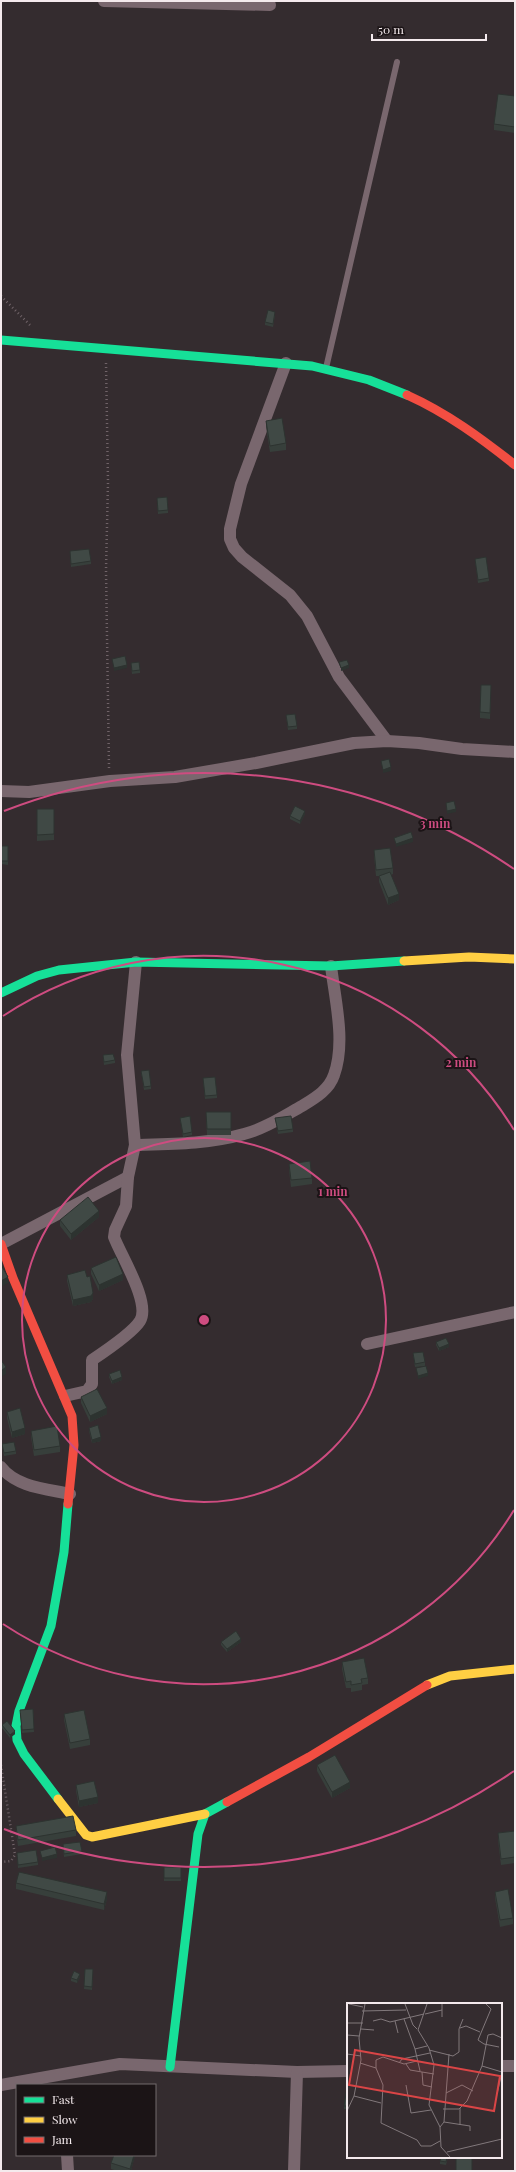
<svg xmlns="http://www.w3.org/2000/svg" width="516" height="2172" viewBox="0 0 516 2172" font-family="'Playfair Display',serif">
	<style>
		.lines { fill: none; stroke-linecap: round; stroke-linejoin: round }
		.path { stroke: #706368; stroke-width: 2.5; stroke-dasharray: 1 3; stroke-linecap: butt }
		.lane { stroke: #79676e; stroke-width: 6 }
		.street { stroke: #79676e; stroke-width: 12 }
		.fast { stroke: #16e098; stroke-width: 9 }
		.slow { stroke: #ffcf43; stroke-width: 9 }
		.jam { stroke: #f24e42; stroke-width: 9 }
		.wall { fill: #373f3b }
		.shaded-wall { fill: #2d3330 }
		.building { fill: #404945; stroke: #2d3330 }
		.ring { fill: none; stroke: #ce4c80; stroke-width: 2 }
		.inset-road { fill: none; stroke: #81787b; stroke-width: 1 }
		.view { fill: #da4546; fill-opacity: 0.15; stroke: #da4546; stroke-width: 2 }
		.inset-edge { fill: none; stroke: #f4eaed; stroke-width: 2 }
		.centre { fill: #ce4c80; stroke: #1b1416; stroke-width: 2 }
		.ring-label { font-size: 12px; text-anchor: middle; font-weight: bold; fill: #ce4c80; stroke: #1b1416; stroke-width: 4; stroke-linejoin: round; paint-order: stroke }
	</style>
	<rect width="100%" height="100%" fill="#342c2f"/>
	<g class="lines">
		<!-- path -->
		<g class="path">
			<polyline points="1,296 32,327"/>
			<polyline points="106,363 108,482 106,570 109,768"/>
			<polyline points="1,1765 15,1855 11,1861 1,1862"/>
		</g>
		<!-- lane -->
		<polyline class="lane" points="326,368 397,62"/>
		<!-- street -->
		<g class="street">
			<polyline points="104,1 270,5"/>
			<polyline points="286,363 241,484 230,529 230,539 234,548 242,557 290,595 307,616 339,677 387,741"/>
			<polyline points="1,791 29,792 110,781 175,777 256,763 354,743 387,741 419,743 462,749 515,752"/>
			<path d="M135,1145c36,-1 74,-1 109,-11 20,-5 40,-18 58,-28 13,-8 27,-16 32,-31 12,-33 1,-75 -3,-109"/>
			<polyline points="1,1244 128,1177"/>
			<polyline points="367,1344 515,1312"/>
			<path d="M65,1396l22,-5 5,-7v-24c12,-8 41,-28 48,-39 11,-18 -19,-65 -26,-84l1,-7 11,-24 2,-29 7,-32 -8,-90 9,-93"/>
			<path d="M1,1467c15,20 46,22 69,27"/>
			<polyline points="501,2066 515,2066"/>
			<polyline points="1,2085 120,2064 297,2072 348,2071"/>
			<polyline points="67,2155 68,2171"/>
			<polyline points="294,2171 297,2072"/>
		</g>
		<!-- fast -->
		<g class="fast">
			<polyline points="1,340 312,366 369,380 407,395"/>
			<polyline points="1,993 37,976 59,970 136,962 331,966 404,961"/>
			<polyline points="58,1799 24,1754 17,1740 16,1726 19,1711 51,1626 64,1552 68,1504"/>
			<polyline points="170,2067 198,1834 205,1814 227,1802"/>
		</g>
		<!-- slow -->
		<g class="slow">
			<polyline points="404,961 469,957 515,959"/>
			<polyline points="427,1685 450,1676 515,1669"/>
			<polyline points="58,1799 86,1835 92,1837 205,1814"/>
		</g>
		<!-- jam -->
		<g class="jam">
			<path d="M407,395c40,18 74,43 108,70"/>
			<polyline points="1,1244 13,1278 72,1416 74,1445 68,1504"/>
			<polyline points="227,1802 309,1757 427,1685"/>
		</g>
	</g>
	<!-- wall -->
	<g class="wall">
		<polygon points="515,96 515,133 494,130 494,124"/>
		<polygon points="275,315 273,327 265,325 265,322"/>
		<polygon points="266,421 286,443 286,450 270,452 266,427"/>
		<polygon points="157,498 168,510 168,513 158,514"/>
		<polygon points="70,551 91,561 91,564 71,567"/>
		<polygon points="475,559 489,578 489,581 478,583"/>
		<polygon points="131,663 140,670 140,673 132,674"/>
		<polygon points="491,685 490,719 480,718 480,712"/>
		<polygon points="286,715 297,726 297,729 288,730"/>
		<polygon points="37,809 54,809 54,840 37,841"/>
		<polygon points="305,814 300,824 290,819 290,816"/>
		<polygon points="1,846 8,846 8,865 1,864"/>
		<polygon points="374,850 393,868 393,874 391,875 399,900 388,905 379,882 379,876 376,876 374,856"/>
		<polygon points="103,1055 115,1060 115,1063 104,1065"/>
		<polygon points="141,1071 151,1086 151,1089 144,1090"/>
		<polygon points="203,1078 217,1095 217,1098 205,1099"/>
		<polygon points="206,1112 231,1112 231,1135 207,1135"/>
		<polygon points="180,1118 192,1132 192,1135 183,1137"/>
		<polygon points="275,1118 293,1129 293,1132 278,1134"/>
		<polygon points="289,1164 312,1178 312,1184 291,1187 289,1170"/>
		<polygon points="99,1217 71,1240 60,1226 60,1220"/>
		<polygon points="91,1268 123,1280 99,1291 91,1274"/>
		<polygon points="67,1275 93,1299 91,1302 73,1306 67,1281"/>
		<polygon points="436,1342 449,1347 439,1351 436,1345"/>
		<polygon points="413,1353 425,1362 425,1366 415,1367"/>
		<polygon points="109,1374 122,1380 112,1384 109,1377"/>
		<polygon points="81,1397 107,1414 90,1422 81,1403"/>
		<polygon points="7,1412 25,1434 12,1438 7,1418"/>
		<polygon points="89,1428 101,1441 92,1443 89,1431"/>
		<polygon points="31,1431 60,1446 60,1452 34,1456 31,1437"/>
		<polygon points="2,1444 16,1451 16,1454 4,1456"/>
		<polygon points="221,1642 241,1642 227,1652 221,1645"/>
		<polygon points="342,1662 368,1678 368,1684 362,1685 362,1690 351,1692 351,1688 346,1688 342,1669"/>
		<polygon points="33,1709 34,1732 22,1733 20,1713"/>
		<polygon points="64,1714 90,1739 90,1745 70,1749 64,1720"/>
		<polygon points="2,1725 15,1734 10,1738 2,1728"/>
		<polygon points="317,1765 350,1788 332,1798 317,1771"/>
		<polygon points="76,1785 98,1803 79,1807 76,1791"/>
		<polygon points="16,1826 76,1830 76,1836 18,1846 16,1832"/>
		<polygon points="515,1831 515,1863 501,1865 498,1840 498,1833"/>
		<polygon points="63,1844 82,1851 82,1854 64,1857"/>
		<polygon points="17,1853 38,1862 38,1865 18,1868"/>
		<rect x="164" y="1867" width="17" height="14"/>
		<polygon points="16,1883 107,1899 104,1910 16,1889"/>
		<polygon points="495,1892 513,1918 513,1924 500,1927 495,1898"/>
		<polygon points="85,1969 93,1969 92,1990 84,1989"/>
		<polygon points="80,1977 77,1983 71,1981 71,1978"/>
		<polygon points="348,2093 348,2109 344,2109 344,2106"/>
		<polygon points="135,2155 131,2171 117,2171 111,2169 111,2163"/>
		<polygon points="448,2157 446,2165 440,2164 440,2161"/>
	</g>
	<!-- shaded-wall -->
	<g class="shaded-wall">
		<polygon points="127,665 127,668 114,671 114,668"/>
		<polygon points="349,665 349,668 341,671 341,668"/>
		<polygon points="391,767 391,771 383,773 383,770"/>
		<polygon points="456,809 456,812 447,814 447,811"/>
		<polygon points="305,811 305,814 300,824 300,821"/>
		<polygon points="413,838 413,842 396,847 396,844"/>
		<polygon points="399,894 399,900 388,905 388,898"/>
		<polygon points="99,1211 99,1217 71,1240 71,1234"/>
		<polygon points="123,1274 123,1280 99,1291 99,1285"/>
		<polygon points="8,1277 8,1283 1,1287 1,1281"/>
		<polygon points="93,1293 93,1299 91,1302 73,1306 73,1300"/>
		<polygon points="449,1344 449,1347 439,1351 439,1348"/>
		<polygon points="6,1367 6,1374 1,1377 1,1371"/>
		<polygon points="428,1373 428,1376 418,1379 418,1376"/>
		<polygon points="122,1377 122,1380 112,1384 112,1381"/>
		<polygon points="107,1408 107,1414 90,1422 90,1416"/>
		<polygon points="25,1428 25,1434 12,1438 12,1432"/>
		<polygon points="101,1437 101,1441 92,1443 92,1440"/>
		<polygon points="241,1639 241,1642 227,1652 227,1649"/>
		<polygon points="15,1731 15,1734 10,1738 10,1735"/>
		<polygon points="350,1782 350,1788 332,1798 332,1792"/>
		<polygon points="98,1797 98,1803 79,1807 79,1801"/>
		<polygon points="57,1854 57,1858 42,1861 42,1858"/>
		<polygon points="107,1892 107,1899 104,1910 104,1904"/>
		<polygon points="80,1974 80,1977 77,1983 77,1980"/>
		<polygon points="134,2155 135,2155 135,2156 131,2171 130,2171 130,2169"/>
	</g>
	<!-- building -->
	<g class="building">
		<polygon points="498,94 515,96 515,127 494,124"/>
		<polygon points="268,310 275,312 273,324 265,322"/>
		<polygon points="282,418 286,443 270,446 266,421"/>
		<polygon points="167,497 168,510 158,511 157,498"/>
		<polygon points="89,549 91,561 71,564 70,551"/>
		<polygon points="486,557 489,578 478,580 475,559"/>
		<polygon points="125,656 127,665 114,668 112,659"/>
		<polygon points="347,660 349,665 341,668 339,662"/>
		<polygon points="139,662 140,670 132,671 131,663"/>
		<polygon points="481,685 491,685 490,713 480,712"/>
		<polygon points="295,714 297,726 288,727 286,715"/>
		<polygon points="389,759 391,767 383,770 381,761"/>
		<polygon points="454,801 456,809 447,811 446,803"/>
		<polygon points="295,806 305,811 300,821 290,816"/>
		<polygon points="37,809 54,809 54,834 37,835"/>
		<polygon points="411,832 413,838 396,844 394,838"/>
		<rect x="1" y="846" width="7" height="15"/>
		<polygon points="390,848 393,868 376,870 374,850"/>
		<polygon points="390,872 399,894 388,898 379,876"/>
		<polygon points="113,1054 115,1060 104,1062 103,1055"/>
		<polygon points="149,1070 151,1086 144,1087 141,1071"/>
		<polygon points="215,1077 217,1095 205,1096 203,1078"/>
		<polygon points="206,1112 231,1112 231,1129 207,1129"/>
		<polygon points="190,1116 192,1132 183,1134 180,1118"/>
		<polygon points="291,1116 293,1129 278,1131 275,1118"/>
		<polygon points="310,1161 312,1178 291,1180 289,1164"/>
		<polygon points="88,1197 99,1211 71,1234 60,1220"/>
		<polygon points="116,1257 123,1274 99,1285 91,1268"/>
		<polygon points="1,1265 8,1277 1,1281"/>
		<polygon points="85,1270 87,1277 90,1276 93,1293 91,1296 73,1300 67,1275"/>
		<polygon points="446,1338 449,1344 439,1348 436,1342"/>
		<polygon points="423,1352 425,1362 415,1364 413,1353"/>
		<polygon points="1,1360 6,1367 1,1371"/>
		<polygon points="426,1366 428,1373 418,1376 416,1368"/>
		<polygon points="120,1370 122,1377 112,1381 109,1374"/>
		<polygon points="97,1389 107,1408 90,1416 81,1397"/>
		<polygon points="20,1408 25,1428 12,1432 7,1412"/>
		<polygon points="98,1425 101,1437 92,1440 89,1428"/>
		<polygon points="57,1426 60,1446 34,1450 31,1431"/>
		<polygon points="14,1442 16,1451 4,1453 2,1444"/>
		<polygon points="236,1631 241,1639 227,1649 221,1642"/>
		<polygon points="364,1658 368,1678 361,1679 362,1683 351,1685 351,1681 346,1682 342,1662"/>
		<polygon points="33,1709 34,1729 22,1730 20,1710"/>
		<polygon points="84,1710 90,1739 70,1743 64,1714"/>
		<polygon points="7,1721 15,1731 10,1735 2,1725"/>
		<polygon points="335,1755 350,1782 332,1792 317,1765"/>
		<polygon points="94,1781 98,1797 79,1801 76,1785"/>
		<polygon points="73,1816 76,1830 18,1840 16,1826"/>
		<polygon points="515,1831 515,1857 501,1859 498,1833"/>
		<polygon points="80,1842 82,1851 64,1854 63,1844"/>
		<polygon points="55,1847 57,1854 42,1858 40,1851"/>
		<polygon points="36,1850 38,1862 18,1865 17,1853"/>
		<rect x="164" y="1867" width="17" height="11"/>
		<polygon points="19,1872 107,1892 104,1904 16,1883"/>
		<polygon points="508,1889 513,1918 500,1920 495,1892"/>
		<polygon points="85,1969 93,1969 92,1987 84,1986"/>
		<polygon points="74,1971 80,1974 77,1980 71,1978"/>
		<polygon points="346,2093 348,2093 348,2106 344,2106"/>
		<polygon points="114,2155 134,2155 130,2169 111,2163"/>
		<polygon points="441,2157 447,2157 446,2162 440,2161"/>
		<rect x="456" y="2157" width="16" height="14"/>
	</g>
	<!-- distance rings -->
	<g class="ring">
		<circle cx="204" cy="1320" r="182"/>
		<path d="M514 1510A364 364 0 0 1 3 1624M3 1016A364 364 0 0 1 514 1130"/>
		<path d="M514 1771A547 547 0 0 1 4 1829M4 811A547 547 0 0 1 514 869"/>
	</g>
	<!-- overview -->
	<g transform="translate(347 2003)">
		<rect width="155" height="155" fill="#342c2f"/>
		<path class="inset-road" d="M2,1l14,3M58,1l8,21 4,4M80,1l-9,26 11,18 5,17 -5,40 11,22 1,20 9,10M95,1v13M139,1l5,5 -13,31 6,4 15,3M15,8l44,-1M78,11l17,-4M57,16l11,30M26,18l8,-2 9,3 34,-8M48,18l3,12M0,20h16M113,25l6,-2 14,6M14,26l13,1M0,32l12,1M82,47l24,6 6,-4v-23l4,-10M0,51l14,2M13,60l16,5 7,17 -2,38 36,17 4,6h10l9,-5M52,60l3,-4 28,-6M59,61l4,6 24,4M135,63l20,6 -5,22M29,65v-8l7,-3 21,7 13,-3M73,68l-5,-22 12,-3M75,69l1,13 9,2M59,82l5,28 20,-3M99,90l16,-8 11,6M7,93l27,7M113,105v17M96,106h16l8,-8 15,-35 6,-31 5,-1 9,4M0,108l7,-15 7,-36 -2,-22 6,-34M97,119l26,4v5M93,124l4,-5 5,-68M100,149l55,-13"/>
		<path class="view" d="M8,47l145,26 -6,35 -145,-26z"/>
		<rect width="155" height="155" class="inset-edge"/>
	</g>
	<circle cx="204" cy="1320" r="6" class="centre"/>
	<g class="ring-label">
		<text x="435" y="828">3 min</text>
		<text x="461" y="1067">2 min</text>
		<text x="333" y="1196">1 min</text>
	</g>
	<!-- border -->
	<rect width="516" height="2172" fill="none" stroke="#f4eaed" stroke-width="4"/>
	<!-- legend -->
	<rect x="16" y="2084" width="140" height="72" fill="#1b1416" stroke="#726a6c"/>
	<rect x="24" y="2097" width="20" height="6" fill="#16e098" stroke="#726a6c"/>
	<text x="52" y="2104" font-size="12" fill="#f4eaed">Fast</text>
	<rect x="24" y="2117" width="20" height="6" fill="#ffcf43" stroke="#726a6c"/>
	<text x="52" y="2124" font-size="12" fill="#f4eaed">Slow</text>
	<rect x="24" y="2137" width="20" height="6" fill="#f24e42" stroke="#726a6c"/>
	<text x="52" y="2144" font-size="12" fill="#f4eaed">Jam</text>
	<!-- scale -->
	<path d="M372 34v6h114v-6" fill="none" stroke="#f4eaed" stroke-width="2"/>
	<text x="378" y="34" font-size="12" fill="#f4eaed" stroke="#1b1416" stroke-width="3" paint-order="stroke">50 m</text>
</svg>
